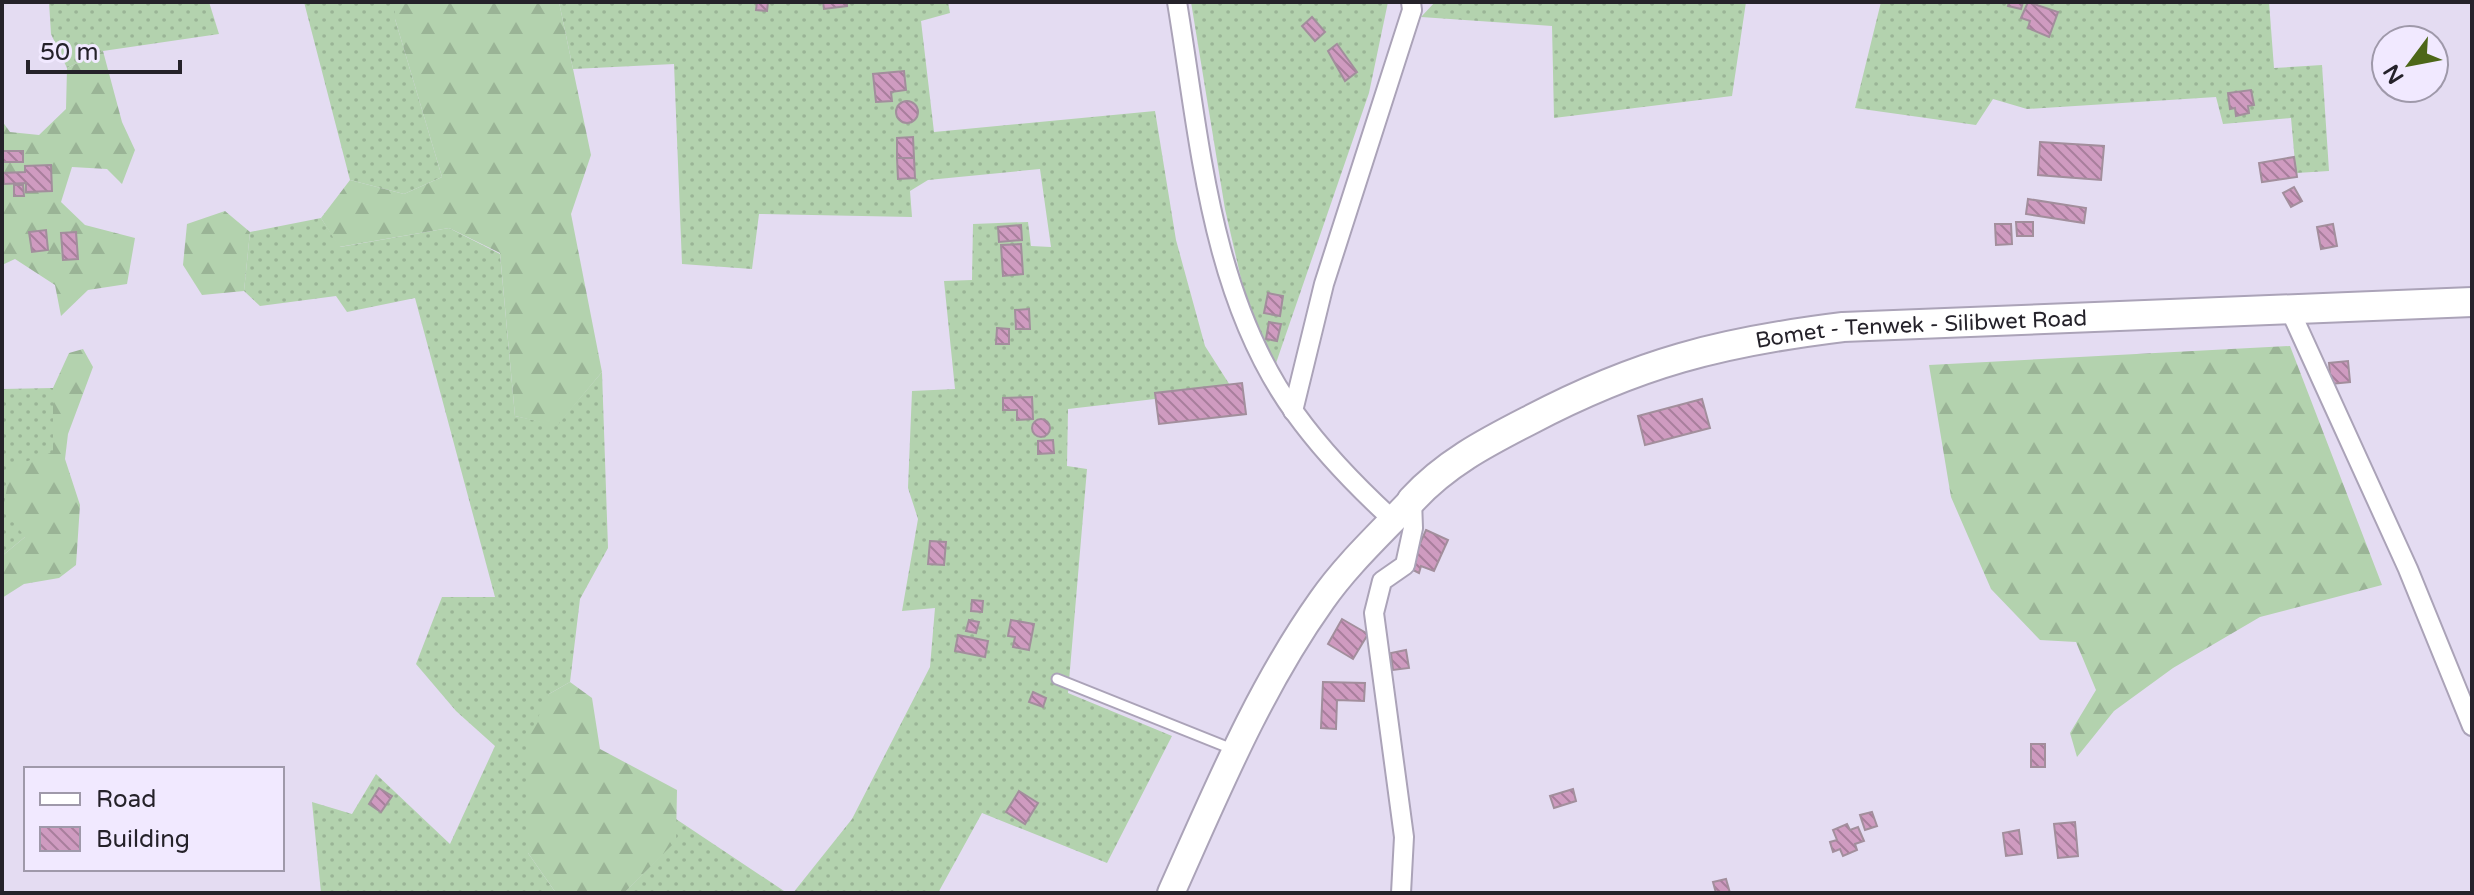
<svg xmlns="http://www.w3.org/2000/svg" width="2474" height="895" viewBox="0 0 2474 895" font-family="'Varela Round',sans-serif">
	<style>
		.grass { fill: url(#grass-dots) }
		.forest { fill: url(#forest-firs) }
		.building { fill: url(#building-back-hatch); stroke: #a28e9c; stroke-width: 2 }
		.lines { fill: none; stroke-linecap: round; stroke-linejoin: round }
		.service-casing { stroke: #aba3b8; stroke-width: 13 }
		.minor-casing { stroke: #aba3b8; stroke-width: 22 }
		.secondary-casing { stroke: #aba3b8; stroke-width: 30 }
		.primary-casing { stroke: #aba3b8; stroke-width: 32 }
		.service { stroke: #fff; stroke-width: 9 }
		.minor { stroke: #fff; stroke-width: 18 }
		.secondary { stroke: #fff; stroke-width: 26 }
		.primary { stroke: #fff; stroke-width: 28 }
		.labels { text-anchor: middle; stroke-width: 6; stroke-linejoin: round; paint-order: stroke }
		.street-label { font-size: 22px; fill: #25222a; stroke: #f1e9ff }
	</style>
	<defs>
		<pattern id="grass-dots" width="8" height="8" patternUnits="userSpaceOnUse" patternTransform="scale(2)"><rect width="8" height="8" fill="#b3d2ae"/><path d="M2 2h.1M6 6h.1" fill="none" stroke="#9ab496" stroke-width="1.8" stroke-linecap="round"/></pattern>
		<pattern id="forest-firs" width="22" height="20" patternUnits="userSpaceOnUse" patternTransform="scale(2)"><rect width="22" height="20" fill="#b3d2ae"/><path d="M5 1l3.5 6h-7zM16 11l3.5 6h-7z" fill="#9ab496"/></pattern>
		<pattern id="building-back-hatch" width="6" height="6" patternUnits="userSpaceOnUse" patternTransform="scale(2)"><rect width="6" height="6" fill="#cf9bc0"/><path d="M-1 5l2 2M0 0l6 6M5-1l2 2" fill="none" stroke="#a87e9c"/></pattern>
	</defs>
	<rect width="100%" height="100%" fill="#e4dcf2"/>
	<!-- grass -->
	<g class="grass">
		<polygon points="49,2 209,2 219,34 103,51 67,68 51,34"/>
		<polygon points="304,2 395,2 395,19 442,177 404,194 350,180"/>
		<polygon points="559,2 948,2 950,13 921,21 934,132 1155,111 1176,240 1205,346 1233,390 1068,409 1067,466 1087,469 1068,693 1172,736 1107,863 982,813 938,893 793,893 852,819 930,667 935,608 902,611 918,519 908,488 912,391 955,389 944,281 972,280 973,224 1028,222 1031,246 1051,247 1040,169 928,180 910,191 912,217 759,214 752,269 682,264 674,64 573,69"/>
		<polygon points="1191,2 1388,2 1369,93 1275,366 1248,309 1225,209"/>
		<polygon points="1435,2 1746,2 1732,96 1554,118 1552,26 1421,17"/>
		<polygon points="1881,2 2269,2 2274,68 2322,65 2329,171 2296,173 2291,118 2223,124 2216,97 2027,109 1993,99 1976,125 1855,108"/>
		<polygon points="321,218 340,247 449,228 500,254 515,416 557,425 602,372 608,548 580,599 570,682 549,694 528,853 556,893 321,893 312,802 352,814 376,774 450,844 495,746 456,711 416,664 442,597 495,597 415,298 347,312 336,296 260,306 244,291 250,232"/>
		<polygon points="53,388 53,452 25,537 2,556 2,389"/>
		<polygon points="676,819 787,893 624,893 675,841"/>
	</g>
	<!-- forest -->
	<g class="forest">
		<polygon points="395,2 559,2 591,155 571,214 602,372 557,426 515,416 500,253 449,228 339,247 321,218 350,180 404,194 442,177 395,19"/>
		<polygon points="103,51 122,122 135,150 122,184 107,169 72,167 61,202 85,225 135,238 127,284 88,290 61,316 55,285 15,259 2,265 2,121 10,132 39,135 66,109 67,68"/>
		<polygon points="225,211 250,232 244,291 202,295 183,265 187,224"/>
		<polygon points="2290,346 2382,585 2260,617 2173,668 2114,711 2077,757 2070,733 2096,690 2076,642 2040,640 1991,589 1951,497 1929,365"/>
		<polygon points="83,349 93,367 68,434 65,459 80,505 76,565 59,578 24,584 2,598 2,556 25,537 3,509 11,467 53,452 53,388 69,353"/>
		<polygon points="570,682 592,698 600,749 677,790 676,841 624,893 556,893 528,853 529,736 549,694"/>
	</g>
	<!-- building -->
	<g class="building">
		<polygon points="757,2 768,2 767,11 756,10"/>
		<polygon points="823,2 847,2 847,6 824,9"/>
		<polygon points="2009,2 2023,2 2021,9 2008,6"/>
		<polygon points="2028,2 2058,12 2049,37 2028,28 2030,21 2021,18"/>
		<polygon points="1312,17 1325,32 1315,41 1302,26"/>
		<polygon points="1337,44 1357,72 1345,81 1328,51"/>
		<polygon points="904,71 906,90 891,92 892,101 876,102 873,74"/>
		<polygon points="2251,90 2254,105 2248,106 2249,113 2236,116 2235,108 2230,109 2228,93"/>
		<circle cx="907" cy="112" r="11"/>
		<polygon points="913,137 914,158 897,158 897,138"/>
		<polygon points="2040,142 2104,146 2101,180 2038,175"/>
		<rect x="2" y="151" width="21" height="11"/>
		<polygon points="2294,157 2297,177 2262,182 2259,163"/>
		<polygon points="897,158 914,158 915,178 898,179"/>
		<polygon points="51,165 52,191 26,192 26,183 4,184 3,173 25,172 25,166"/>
		<polygon points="14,185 23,185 24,196 14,196"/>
		<polygon points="2294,187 2302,201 2291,207 2283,193"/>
		<polygon points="2028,199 2086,208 2084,223 2026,214"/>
		<polygon points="2016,222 2033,222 2033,236 2017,236"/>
		<polygon points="1995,224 2011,224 2012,244 1996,245"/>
		<polygon points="2333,224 2337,246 2321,249 2317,227"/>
		<polygon points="1021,225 1022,240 999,242 998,227"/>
		<polygon points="46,230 48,250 32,252 29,232"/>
		<polygon points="76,232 78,259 63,260 61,233"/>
		<polygon points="1021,244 1023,274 1003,276 1001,245"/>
		<polygon points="1268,293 1283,296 1280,316 1264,313"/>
		<polygon points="1029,309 1030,329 1016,329 1015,310"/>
		<polygon points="1269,322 1281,324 1277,341 1266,339"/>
		<polygon points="997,328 1009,329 1009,344 996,344"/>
		<polygon points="2348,361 2350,382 2331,384 2329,363"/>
		<polygon points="1242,383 1246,414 1159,424 1155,393"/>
		<polygon points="1032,397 1033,419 1017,420 1017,410 1003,410 1003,398"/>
		<polygon points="1702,399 1710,428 1645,445 1638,416"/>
		<circle cx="1041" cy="428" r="9"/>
		<polygon points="1053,440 1054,453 1038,454 1038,441"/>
		<polygon points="1426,530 1448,540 1434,571 1421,566 1419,573 1409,568"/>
		<polygon points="930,541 946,542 944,565 928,564"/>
		<polygon points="972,600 983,601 982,612 971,611"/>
		<polygon points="1342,619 1368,634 1353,659 1328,644"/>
		<polygon points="969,620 979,622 976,633 966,631"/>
		<polygon points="1011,620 1034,624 1029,650 1013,647 1015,637 1008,636"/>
		<polygon points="958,635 988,641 985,657 955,651"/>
		<polygon points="1406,650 1409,668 1393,670 1391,653"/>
		<polygon points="1323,682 1365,683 1364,701 1337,700 1336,729 1321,728"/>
		<polygon points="1033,692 1046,698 1043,707 1029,702"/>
		<rect x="2031" y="744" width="14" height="23"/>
		<polygon points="379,788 392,796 381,812 369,804"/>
		<polygon points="1573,789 1576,801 1554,808 1550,796"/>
		<polygon points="1019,791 1038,803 1025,824 1006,812"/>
		<polygon points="1872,812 1877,826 1865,830 1860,815"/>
		<polygon points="2075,822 2078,856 2058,858 2054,824"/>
		<polygon points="1847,824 1850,830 1858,827 1864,841 1855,844 1857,850 1843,856 1840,849 1833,852 1830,842 1837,840 1833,830"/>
		<polygon points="2019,830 2022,854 2006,856 2003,833"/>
		<polygon points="1726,879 1730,893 1716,893 1713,882"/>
	</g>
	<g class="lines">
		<!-- service casing -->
		<g class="service-casing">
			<polyline id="service" points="1057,679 1232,749"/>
		</g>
		<!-- minor casing -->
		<g class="minor-casing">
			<g id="minor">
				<path d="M1177,2c23,138 33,294 118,411 28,39 62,74 98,107"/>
				<polyline points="2289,308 2408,569 2472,726"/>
				<polyline points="1293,411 1324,284 1412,10 1411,2"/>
				<polyline points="1401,893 1404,837 1374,613 1382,581 1405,565 1413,528 1412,500"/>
			</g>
		</g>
		<!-- secondary casing -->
		<g class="secondary-casing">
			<path id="secondary" d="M1171,893c45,-100 87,-203 151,-293 25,-36 60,-68 90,-100"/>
		</g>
		<!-- primary casing -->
		<g class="primary-casing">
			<g id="primary">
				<path id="s1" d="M1412,500c33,-36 73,-57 116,-79 110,-58 193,-79 315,-94l629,-25"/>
			</g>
		</g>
		<!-- service -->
		<use href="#service" class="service"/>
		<!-- minor -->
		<use href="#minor" class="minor"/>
		<!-- secondary -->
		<use href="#secondary" class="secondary"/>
		<!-- primary -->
		<use href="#primary" class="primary"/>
	</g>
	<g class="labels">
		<!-- street labels -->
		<g class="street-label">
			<text dy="8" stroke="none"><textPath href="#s1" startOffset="550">Bomet - Tenwek - Silibwet Road</textPath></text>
		</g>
	</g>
	<!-- border -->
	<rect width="2474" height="895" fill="none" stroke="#25222a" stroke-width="8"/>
	<!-- legend -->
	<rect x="24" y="767" width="260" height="104" fill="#f1e9ff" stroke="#9f99aa" stroke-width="2"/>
	<rect x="40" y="793" width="40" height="12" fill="#ffffff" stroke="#9f99aa" stroke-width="2"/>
	<text x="96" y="807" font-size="24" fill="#25222a">Road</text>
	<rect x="40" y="827" width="40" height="24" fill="url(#building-back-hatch)" stroke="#9f99aa" stroke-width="2"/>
	<text x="96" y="847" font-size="24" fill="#25222a">Building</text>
	<!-- north arrow -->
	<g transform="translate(2410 64) rotate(238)"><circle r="38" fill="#f1e9ff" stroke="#9f99aa" stroke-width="2"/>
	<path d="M0-6L14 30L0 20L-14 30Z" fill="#4d6718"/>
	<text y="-12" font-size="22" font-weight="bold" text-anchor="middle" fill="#25222a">N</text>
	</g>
	<!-- scale -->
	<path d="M28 60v12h152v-12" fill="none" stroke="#25222a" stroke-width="4"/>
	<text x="40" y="60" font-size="24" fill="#25222a" stroke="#f1e9ff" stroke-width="6" paint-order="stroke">50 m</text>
</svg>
